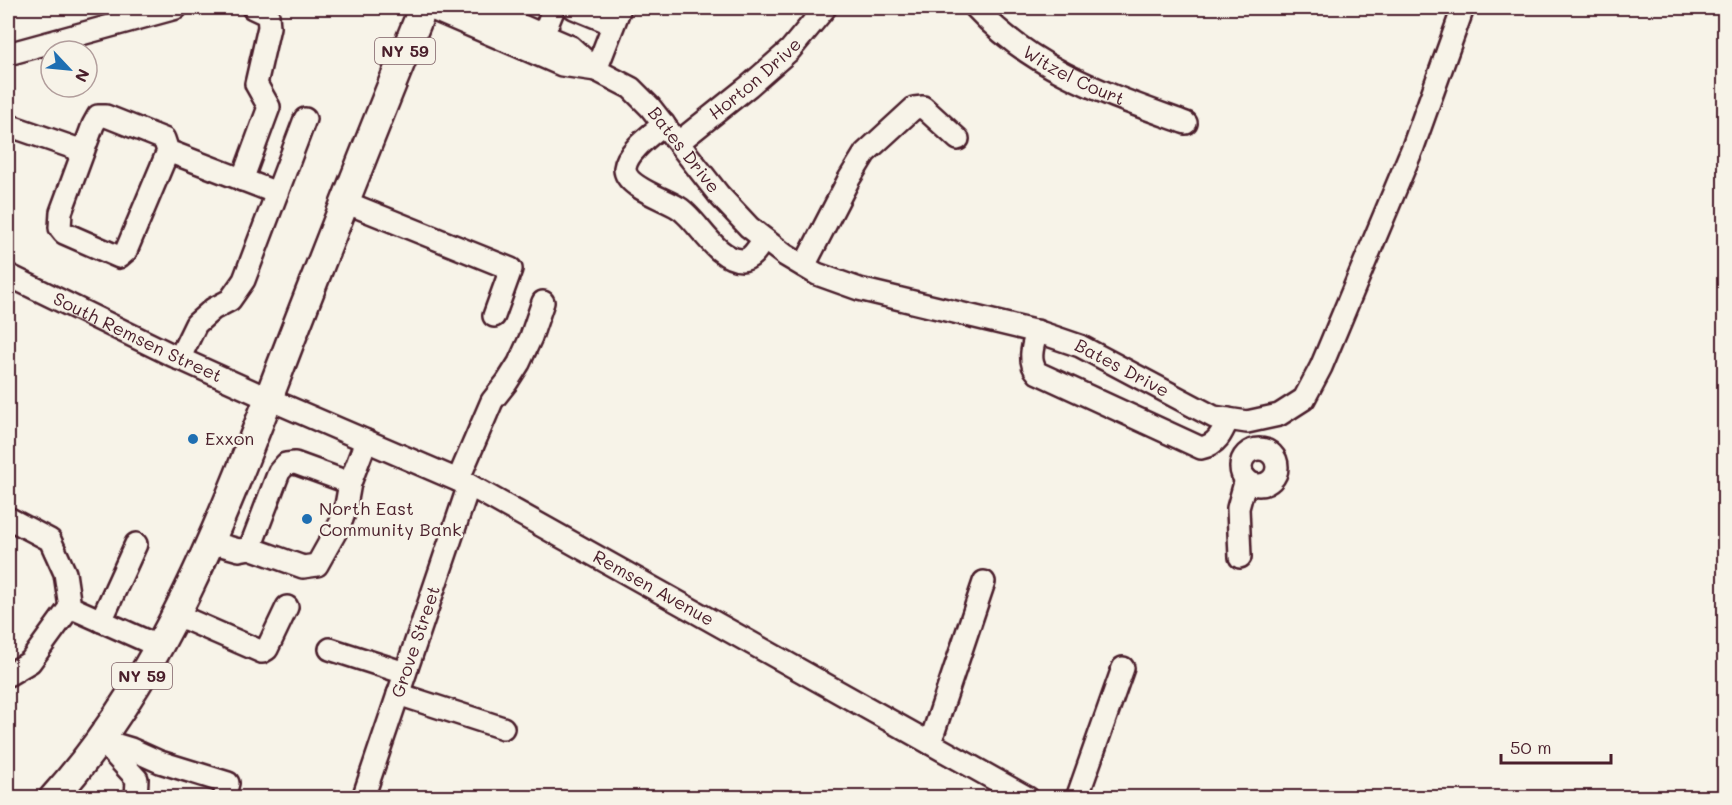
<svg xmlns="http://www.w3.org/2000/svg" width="1732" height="805" viewBox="0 0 1732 805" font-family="Mali,sans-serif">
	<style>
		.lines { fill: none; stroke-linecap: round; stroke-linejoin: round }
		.minor-casing { stroke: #4a1f2b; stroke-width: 26 }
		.major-casing { stroke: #4a1f2b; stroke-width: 32 }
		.minor { stroke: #f7f3e8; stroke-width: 21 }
		.major { stroke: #f7f3e8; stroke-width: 27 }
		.poi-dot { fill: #1f6fb2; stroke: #f7f3e8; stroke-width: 2 }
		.labels { text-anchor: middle; stroke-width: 5; stroke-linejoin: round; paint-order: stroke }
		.shield { fill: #f7f3e8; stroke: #7e5f64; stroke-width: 1.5 }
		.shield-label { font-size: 16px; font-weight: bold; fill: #4a1f2b }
		.street-label { font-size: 18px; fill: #4a1f2b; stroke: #f7f3e8 }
		.poi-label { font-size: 18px; fill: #4a1f2b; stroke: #f7f3e8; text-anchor: start }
	</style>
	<rect width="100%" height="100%" fill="#f7f3e8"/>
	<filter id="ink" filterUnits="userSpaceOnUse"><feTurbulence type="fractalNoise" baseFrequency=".0167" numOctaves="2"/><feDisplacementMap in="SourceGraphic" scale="12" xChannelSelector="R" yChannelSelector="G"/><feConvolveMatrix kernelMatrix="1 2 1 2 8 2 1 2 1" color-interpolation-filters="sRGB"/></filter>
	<g filter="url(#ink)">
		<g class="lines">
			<!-- minor casing -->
			<g class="minor-casing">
				<g id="minor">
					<polyline points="430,8 562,65 596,70"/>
					<path id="s1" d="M480,8l91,39 25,23 35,18 19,19 69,88 30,32 36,28 32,19 42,15 183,44 38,13 134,71 33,5 32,-7 25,-16 17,-32 92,-220 50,-139"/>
					<polyline points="574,8 613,24"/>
					<path id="s2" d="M976,8c58,63 131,86 210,115"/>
					<polyline points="543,35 554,8"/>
					<polyline points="8,54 176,8"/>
					<polyline points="596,70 620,8"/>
					<path d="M664,124c-12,10 -37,27 -39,44 -1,19 41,31 54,40 19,12 37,52 63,52 10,0 17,-14 22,-21"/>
					<polyline points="8,125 83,151"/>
					<path id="s3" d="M679,142l70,-56 41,-36 35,-42"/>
					<polyline points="168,151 164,139 106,116 98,116 93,125 61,212 60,228 64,233 119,257 126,251 168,151 277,193"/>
					<polyline points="242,180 269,107 256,84 269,27 268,15 253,8"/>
					<polyline points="345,202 511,269 494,316"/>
					<polyline points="804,266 849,179 865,153 914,108 923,107 958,139"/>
					<path id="s4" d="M8,275l166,81 95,43 200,86 559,313"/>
					<path d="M1037,331c-4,14 -10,31 1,42l163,75c16,-3 21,-15 27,-29"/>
					<polyline points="179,359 196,324 213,309 230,300 244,280 305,119"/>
					<circle cx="1259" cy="467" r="18"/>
					<polyline points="458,480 492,401 507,382 519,363 531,337 543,302"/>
					<polyline points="8,518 50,540 65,573 70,607 160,647"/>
					<polyline points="210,542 239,550 250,548 303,567 317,565 340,524 345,511 350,483 366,441"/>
					<polyline points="250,548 279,472 286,464 295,463 350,483"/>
					<polyline points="1240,557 1238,508 1246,479"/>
					<polyline points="177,615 262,652 267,649 287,607"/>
					<polyline points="101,621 136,544"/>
					<polyline points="330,649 405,673"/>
					<polyline points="8,675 30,662 70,607"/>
					<polyline points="398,694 503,728"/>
					<polyline points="101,740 131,749 160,762 228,783 224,798"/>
					<polyline points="103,742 137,779 136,798"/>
					<polyline points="930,743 984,582"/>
					<path id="s5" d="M363,798l106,-313"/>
					<polyline points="1077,798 1123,668"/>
				</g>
			</g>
			<!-- major casing -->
			<g class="major-casing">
				<path id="major" d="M53,798c116,-129 175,-294 236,-453 44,-113 88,-225 134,-337"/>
			</g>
			<!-- minor -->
			<use href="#minor" class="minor"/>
			<!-- major -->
			<use href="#major" class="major"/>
		</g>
	</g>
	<!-- markers -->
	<g class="poi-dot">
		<circle cx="193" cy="439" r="6"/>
		<circle cx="307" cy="519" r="6"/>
	</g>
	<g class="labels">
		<!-- shield labels -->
		<g class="shield">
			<rect x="375" y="38" width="60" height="26" rx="4.5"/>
			<rect x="112" y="663" width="60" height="26" rx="4.5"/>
		</g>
		<g class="shield-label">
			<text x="405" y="57">NY 59</text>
			<text x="142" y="682">NY 59</text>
		</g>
		<!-- street labels -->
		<g class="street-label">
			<text dy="6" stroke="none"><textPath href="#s2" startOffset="120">Witzel Court</textPath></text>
			<text dy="6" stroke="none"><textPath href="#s3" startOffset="99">Horton Drive</textPath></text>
			<text dy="6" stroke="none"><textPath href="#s1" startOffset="254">Bates Drive</textPath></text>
			<text dy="6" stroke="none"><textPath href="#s4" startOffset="144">South Remsen Street</textPath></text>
			<text dy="6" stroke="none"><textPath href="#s1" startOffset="758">Bates Drive</textPath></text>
			<text dy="6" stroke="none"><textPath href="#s4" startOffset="718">Remsen Avenue</textPath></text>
			<text dy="6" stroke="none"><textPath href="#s5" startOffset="165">Grove Street</textPath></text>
		</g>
		<!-- poi labels -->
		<g class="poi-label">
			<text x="205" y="445">Exxon</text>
			<text x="319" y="515">North East<tspan x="319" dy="21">Community Bank</tspan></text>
		</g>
	</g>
	<!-- margin -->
	<rect width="1732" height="805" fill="none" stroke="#f7f3e8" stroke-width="30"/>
	<rect x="15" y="15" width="1702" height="775" fill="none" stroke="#4a1f2b" stroke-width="2" filter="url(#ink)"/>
	<!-- north arrow -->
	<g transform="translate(69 69) rotate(116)"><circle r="28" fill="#f7f3e8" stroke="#b29e9c" stroke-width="1.5"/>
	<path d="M0-4.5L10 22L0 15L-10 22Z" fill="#1f6fb2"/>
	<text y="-9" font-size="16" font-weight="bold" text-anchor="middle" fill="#4a1f2b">N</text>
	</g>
	<!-- scale -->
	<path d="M1501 754v9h110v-9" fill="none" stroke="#4a1f2b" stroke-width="3"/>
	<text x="1510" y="754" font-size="18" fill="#4a1f2b" stroke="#f7f3e8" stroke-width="4.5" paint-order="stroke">50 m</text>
</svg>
